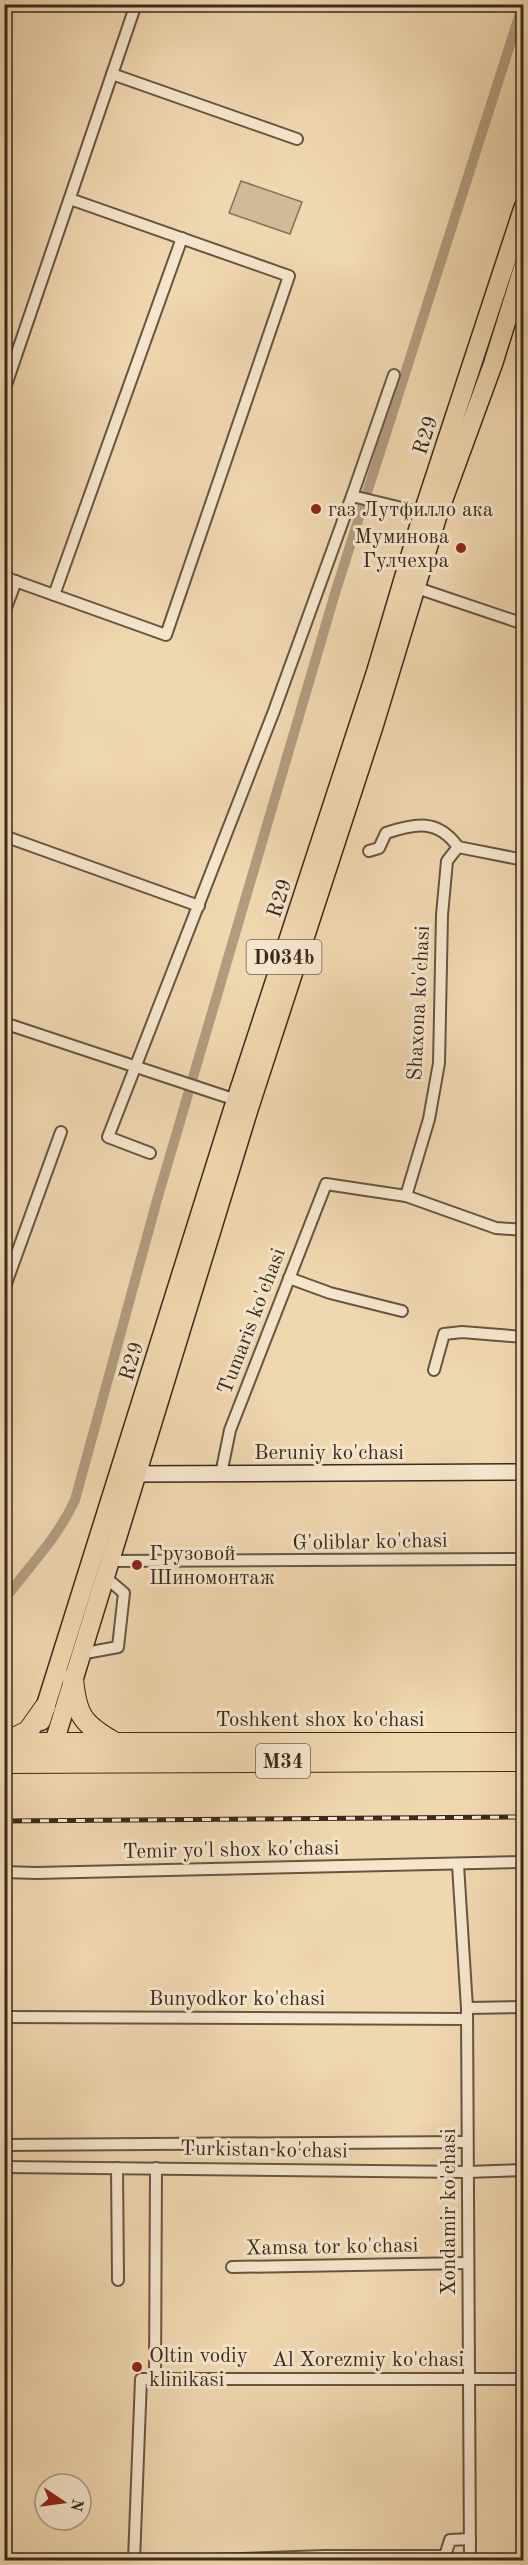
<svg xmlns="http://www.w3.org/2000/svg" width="528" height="2565" viewBox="0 0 528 2565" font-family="'Old Standard TT',serif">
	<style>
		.green { fill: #d0ba97; stroke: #85725a; stroke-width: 1.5 }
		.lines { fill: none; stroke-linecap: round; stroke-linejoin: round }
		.canal { stroke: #b19c7e; stroke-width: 10 }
		.street-casing { stroke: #675541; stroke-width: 14 }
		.secondary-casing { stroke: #3a2a1c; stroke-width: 18 }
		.primary-casing { stroke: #3a2a1c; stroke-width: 21 }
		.highway-casing { stroke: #3a2a1c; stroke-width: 22 }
		.street { stroke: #f5e5cc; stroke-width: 10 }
		.secondary { stroke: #f5e5cc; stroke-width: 15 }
		.primary { stroke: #efd7b0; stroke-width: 18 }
		.highway { stroke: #efd7b0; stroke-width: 20 }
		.rail-casing { stroke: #3a2a1c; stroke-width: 5 }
		.rail { stroke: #f5e5cc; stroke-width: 3; stroke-dasharray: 9; stroke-linecap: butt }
		.poi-dot { fill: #8f2418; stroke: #f5e5cc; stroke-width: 2 }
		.labels { text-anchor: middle; stroke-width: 6; stroke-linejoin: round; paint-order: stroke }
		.shield { fill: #f5e5cc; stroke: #726251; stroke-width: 1.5 }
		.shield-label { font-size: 20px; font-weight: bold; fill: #3a2a1c }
		.street-label { font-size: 21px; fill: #3a2a1c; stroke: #f5e5cc }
		.poi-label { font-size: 21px; fill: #3a2a1c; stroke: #f5e5cc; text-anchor: start }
	</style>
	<rect width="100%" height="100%" fill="#efd7b0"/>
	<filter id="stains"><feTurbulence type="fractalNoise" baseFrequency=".00333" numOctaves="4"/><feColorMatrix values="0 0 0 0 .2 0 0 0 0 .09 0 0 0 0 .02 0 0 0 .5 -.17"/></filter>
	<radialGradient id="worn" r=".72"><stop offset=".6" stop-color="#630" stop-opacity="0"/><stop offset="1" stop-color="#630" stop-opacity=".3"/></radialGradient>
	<!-- green -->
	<polygon class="green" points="241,181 302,202 290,234 229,213"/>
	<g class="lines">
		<!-- canal -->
		<path class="canal" d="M4,1600c25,-34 53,-61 71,-100l82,-300 179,-610 187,-586"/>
		<!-- street casing -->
		<g class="street-casing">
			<g id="street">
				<polyline points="112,74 297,139"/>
				<polyline points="4,391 136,4"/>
				<polyline points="352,496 394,375"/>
				<polyline points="4,577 166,635 289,276 70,199"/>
				<polyline points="417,588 524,624"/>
				<polyline points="54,595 182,238"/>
				<polyline points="4,613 16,581"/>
				<polyline points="4,836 199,906"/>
				<polyline points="458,847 524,860"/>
				<path d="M369,851l10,-3 7,-15c30,-10 52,-14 72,14"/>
				<polyline points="523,978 524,977"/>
				<polyline points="4,1023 236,1100"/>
				<polyline points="150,1153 108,1137 274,711 352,496 423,513"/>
				<polyline points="406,1196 429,1119 439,1063 442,915 447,861 458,847"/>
				<polyline points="289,1278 330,1293 402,1311"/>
				<polyline points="4,1289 61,1132"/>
				<polyline points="434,1370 444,1334 462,1332 524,1337"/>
				<polyline points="221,1474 230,1430 326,1184 406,1196 496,1228 524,1230"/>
				<polyline points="108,1561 524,1559"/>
				<polyline points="80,1654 118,1647 124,1593 104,1576"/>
				<polyline points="458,1865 467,2008 470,2560"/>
				<polyline points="4,1872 36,1873 524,1862"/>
				<polyline points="467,2008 524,2007"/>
				<polyline points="7,2017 466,2019"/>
				<polyline points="4,2145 467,2142"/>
				<polyline points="4,2167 467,2172 524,2170"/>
				<polyline points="5,2167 6,2264"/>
				<polyline points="117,2168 118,2280"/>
				<polyline points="232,2267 468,2263"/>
				<polyline points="155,2379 156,2168"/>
				<polyline points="134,2560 141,2379 524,2379"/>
				<polyline points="210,2560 324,2556 445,2556 450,2540 470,2539"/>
			</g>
		</g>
		<!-- secondary casing -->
		<g class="secondary-casing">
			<polyline id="secondary" points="135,1474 524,1472"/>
		</g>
		<!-- primary casing -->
		<g class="primary-casing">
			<g id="primary">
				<polyline points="41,1721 236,1100 376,672 423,513 524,206"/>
				<polyline points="47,1756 54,1743 249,1108 374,725 438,514 493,364 524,265"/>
			</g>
		</g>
		<!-- highway casing -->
		<g class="highway-casing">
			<g id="highway">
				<path d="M73,1678c3,36 9,46 41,64"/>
				<polyline points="6,1742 28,1731 45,1707"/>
				<polyline points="4,1743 524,1743"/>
				<polyline points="4,1763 524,1761"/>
			</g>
		</g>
		<!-- street -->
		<use href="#street" class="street"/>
		<!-- secondary -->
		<use href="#secondary" class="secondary"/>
		<!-- primary -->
		<use href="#primary" class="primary"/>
		<!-- highway -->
		<use href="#highway" class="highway"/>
		<!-- rail casing -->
		<g class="rail-casing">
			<polyline id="rail" points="4,1821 524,1817"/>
		</g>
		<!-- rail -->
		<use href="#rail" class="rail"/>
	</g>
	<!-- markers -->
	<g class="poi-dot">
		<circle cx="316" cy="509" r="6"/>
		<circle cx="461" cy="548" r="6"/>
		<circle cx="137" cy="1565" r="6"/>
		<circle cx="137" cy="2367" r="6"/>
	</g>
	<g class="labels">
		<!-- shield labels -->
		<g class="shield">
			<rect x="246.5" y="940" width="75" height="34" rx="4.5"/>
			<rect x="256" y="1744" width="54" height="34" rx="4.5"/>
		</g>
		<g class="shield-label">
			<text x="284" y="964">D034b</text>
			<text x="283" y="1768">M34</text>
		</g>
		<!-- street labels -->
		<g class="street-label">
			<text transform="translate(425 435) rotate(-72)" y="7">R29</text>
			<text transform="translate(279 898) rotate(-72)" y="7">R29</text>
			<text transform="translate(418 1003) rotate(-87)" y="7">Shaxona ko'chasi</text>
			<text transform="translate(251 1321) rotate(-69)" y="7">Tumaris ko'chasi</text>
			<text transform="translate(131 1361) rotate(-73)" y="7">R29</text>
			<text x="329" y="1459">Beruniy ko'chasi</text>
			<text transform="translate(370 1541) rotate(-1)" y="7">G'oliblar ko'chasi</text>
			<text x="320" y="1726">Toshkent shox ko'chasi</text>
			<text transform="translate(231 1849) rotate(-1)" y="7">Temir yo'l shox ko'chasi</text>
			<text x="237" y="2005">Bunyodkor ko'chasi</text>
			<text transform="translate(264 2149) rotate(1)" y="7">Turkistan ko'chasi</text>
			<text transform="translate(448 2212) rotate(-90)" y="7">Xondamir ko'chasi</text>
			<text transform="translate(332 2246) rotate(-1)" y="7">Xamsa tor ko'chasi</text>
			<text x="368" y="2366">Al Xorezmiy ko'chasi</text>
		</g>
		<!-- poi labels -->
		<g class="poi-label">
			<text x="328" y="516">газ Лутфилло ака</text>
			<text x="449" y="543" text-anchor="end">Муминова<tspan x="449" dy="24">Гулчехра</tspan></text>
			<text x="149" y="1560">Грузовой<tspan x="149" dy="24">Шиномонтаж</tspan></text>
			<text x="149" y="2362">Oltin vodiy<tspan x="149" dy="24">klinikasi</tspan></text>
		</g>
	</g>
	<!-- margin -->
	<rect width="528" height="2565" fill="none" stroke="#efd7b0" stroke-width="24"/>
	<rect x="6" y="6" width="516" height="2553" fill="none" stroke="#3a2a1c" stroke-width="3"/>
	<rect x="12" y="12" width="504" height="2541" fill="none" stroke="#3a2a1c" stroke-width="1.5"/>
	<!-- north arrow -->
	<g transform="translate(63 2502) rotate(103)"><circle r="28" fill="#f5e5cc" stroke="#aa9a86" stroke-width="1.5"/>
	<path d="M0-4.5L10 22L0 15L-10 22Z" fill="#8f2418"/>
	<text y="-9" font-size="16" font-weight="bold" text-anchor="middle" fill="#3a2a1c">N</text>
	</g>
	<rect width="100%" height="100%" filter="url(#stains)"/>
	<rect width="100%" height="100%" fill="url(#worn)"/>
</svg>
